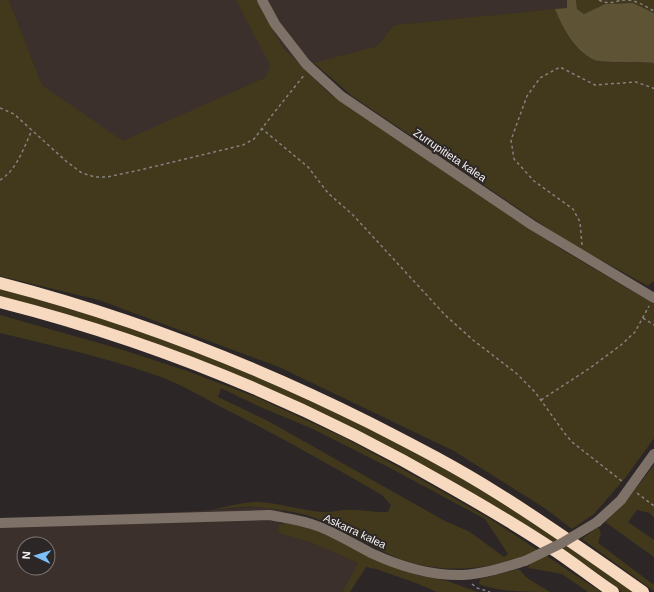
<svg xmlns="http://www.w3.org/2000/svg" width="654" height="592" viewBox="0 0 654 592" font-family="Helvetica,sans-serif">
	<style>
		.built { fill: #3c302d; fill-rule: evenodd }
		.green { fill: #42391c; fill-rule: evenodd }
		.forest { fill: #5e5435 }
		.lines { fill: none; stroke-linecap: round; stroke-linejoin: round }
		.path { stroke: #868180; stroke-width: 1.5; stroke-dasharray: 3 3; stroke-linecap: butt }
		.minor { stroke: #7e7268; stroke-width: 10 }
		.highway { stroke: #f7d9bf; stroke-width: 12 }
		.minor-bridge { stroke: #7e7268; stroke-width: 10 }
		.labels { text-anchor: middle; stroke-width: 4; stroke-linejoin: round; paint-order: stroke }
		.street-label { font-size: 11px; fill: #f6f3f2; stroke: #2c2726 }
	</style>
	<rect width="100%" height="100%" fill="#2c2726"/>
	<!-- built -->
	<g class="built">
		<polygon points="9,0 567,0 568,8 394,25 377,46 266,77 123,142 42,85"/>
		<path d="M254,507l28,3 -4,23 34,10 46,20 -16,29h-342v-74l182,-6zM24,544h24v24h-24z"/>
	</g>
	<!-- green -->
	<g class="green">
		<polygon points="0,0 9,0 42,85 123,141 266,77 270,65 236,0 256,0 283,48 330,94 564,251 654,304 654,438 626,477 594,514 572,529 546,509 454,451 279,367 99,300 0,276"/>
		<polygon points="576,0 654,0 654,13 633,3 605,4 584,14 577,9"/>
		<path d="M555,9c8,20 19,42 39,51 7,3 50,2 60,3v218l-6,5 -80,-44 -216,-146 -38,-33 63,-17 17,-21z"/>
		<path d="M0,289c78,21 155,44 230,75 78,33 155,71 229,113 61,34 118,76 176,115h-13l-23,-18 -84,-55 -58,-35 -77,-42 -85,-41 -295,-105z"/>
		<path d="M0,315l120,34 67,22 69,26 91,42 75,41 70,40 109,72h-13l-26,-18 -33,-6 -2,-1 3,-1 -4,-10c-40,14 -85,18 -126,3 -12,-5 -24,-11 -36,-17 -18,-9 -37,-21 -58,-27 -16,-4 -34,-7 -51,-8 -14,-1 -29,2 -43,3 15,-3 31,-8 46,-8 21,1 42,8 63,10 10,1 21,-3 31,-2 12,0 23,3 36,2l3,-7 -9,-10c-52,-30 -105,-60 -159,-87 -21,-11 -40,-23 -62,-31 -52,-19 -107,-31 -161,-44zM221,388l37,18 55,23 79,40 93,50 23,35 -4,3 -34,-25 -27,-12 -175,-99 -50,-24z"/>
		<polygon points="654,465 654,518 650,513 637,510 628,522 654,540 654,557 605,522 627,500"/>
		<polygon points="287,523 320,531 371,558 413,574 447,581 478,592 437,592 416,583 376,569 366,567 350,592 342,592 358,563 312,543 278,533 279,524"/>
		<polygon points="598,527 601,533 598,543 654,585 654,591 582,539"/>
		<path d="M519,569l8,9 23,14c-24,0 -51,0 -71,-8l1,-5z"/>
	</g>
	<!-- forest -->
	<path class="forest" d="M567,0h9l1,9 7,5 21,-10 28,-1 21,10v50c-10,-1 -53,0 -60,-3 -20,-10 -31,-31 -39,-51l12,-1z"/>
	<g class="lines">
		<!-- path -->
		<g class="path">
			<path d="M599,0c12,6 16,0 28,0 9,0 20,7 27,11"/>
			<polyline points="0,108 14,114 67,162 82,173 95,177 107,177 140,170 243,145 254,139 273,114 305,74"/>
			<polyline points="261,128 308,167 328,193 353,215 445,315 473,340 516,373 535,392 566,435 572,442 623,482"/>
			<path d="M0,180c17,-10 24,-33 32,-50"/>
			<polyline points="582,245 580,222 573,209 534,181 514,159 511,140 527,96 540,78 560,67 595,85 636,82 653,88 654,89"/>
			<polyline points="643,318 654,325"/>
			<polyline points="541,400 590,368 621,345 635,332 649,306"/>
			<polyline points="637,493 654,506"/>
			<polyline points="472,584 477,588 490,592"/>
		</g>
		<!-- minor -->
		<g class="minor">
			<polyline points="262,0 275,24 306,64 341,96 532,225 654,298"/>
			<polyline points="597,522 621,500 654,454"/>
			<path d="M0,523l269,-8c17,3 34,5 51,12 17,7 34,17 51,26 28,13 61,23 92,22 21,-1 42,-8 62,-14"/>
		</g>
		<!-- highway -->
		<g class="highway">
			<path d="M0,283c128,33 252,81 370,140 43,22 86,44 127,70 50,31 98,65 146,99"/>
			<path d="M0,302c158,40 311,104 452,186 35,20 71,41 105,64 19,13 37,27 56,40"/>
		</g>
		<!-- minor-bridge -->
		<polyline class="minor-bridge" points="525,561 562,543 597,522"/>
	</g>
	<g class="labels">
		<!-- street labels -->
		<g class="street-label">
			<text transform="translate(450 155) rotate(34)" y="4">Zurrupitieta kalea</text>
			<text transform="translate(355 531) rotate(25)" y="4">Askarra kalea</text>
		</g>
	</g>
	<!-- north arrow -->
	<g transform="translate(36 556) rotate(274)"><circle r="19" fill="#2c2726" stroke="#7d7978"/>
	<path d="M0-3L7 15L0 10L-7 15Z" fill="#7bbef8"/>
	<text y="-6" font-size="11" font-weight="bold" text-anchor="middle" fill="#f6f3f2">N</text>
	</g>
</svg>
